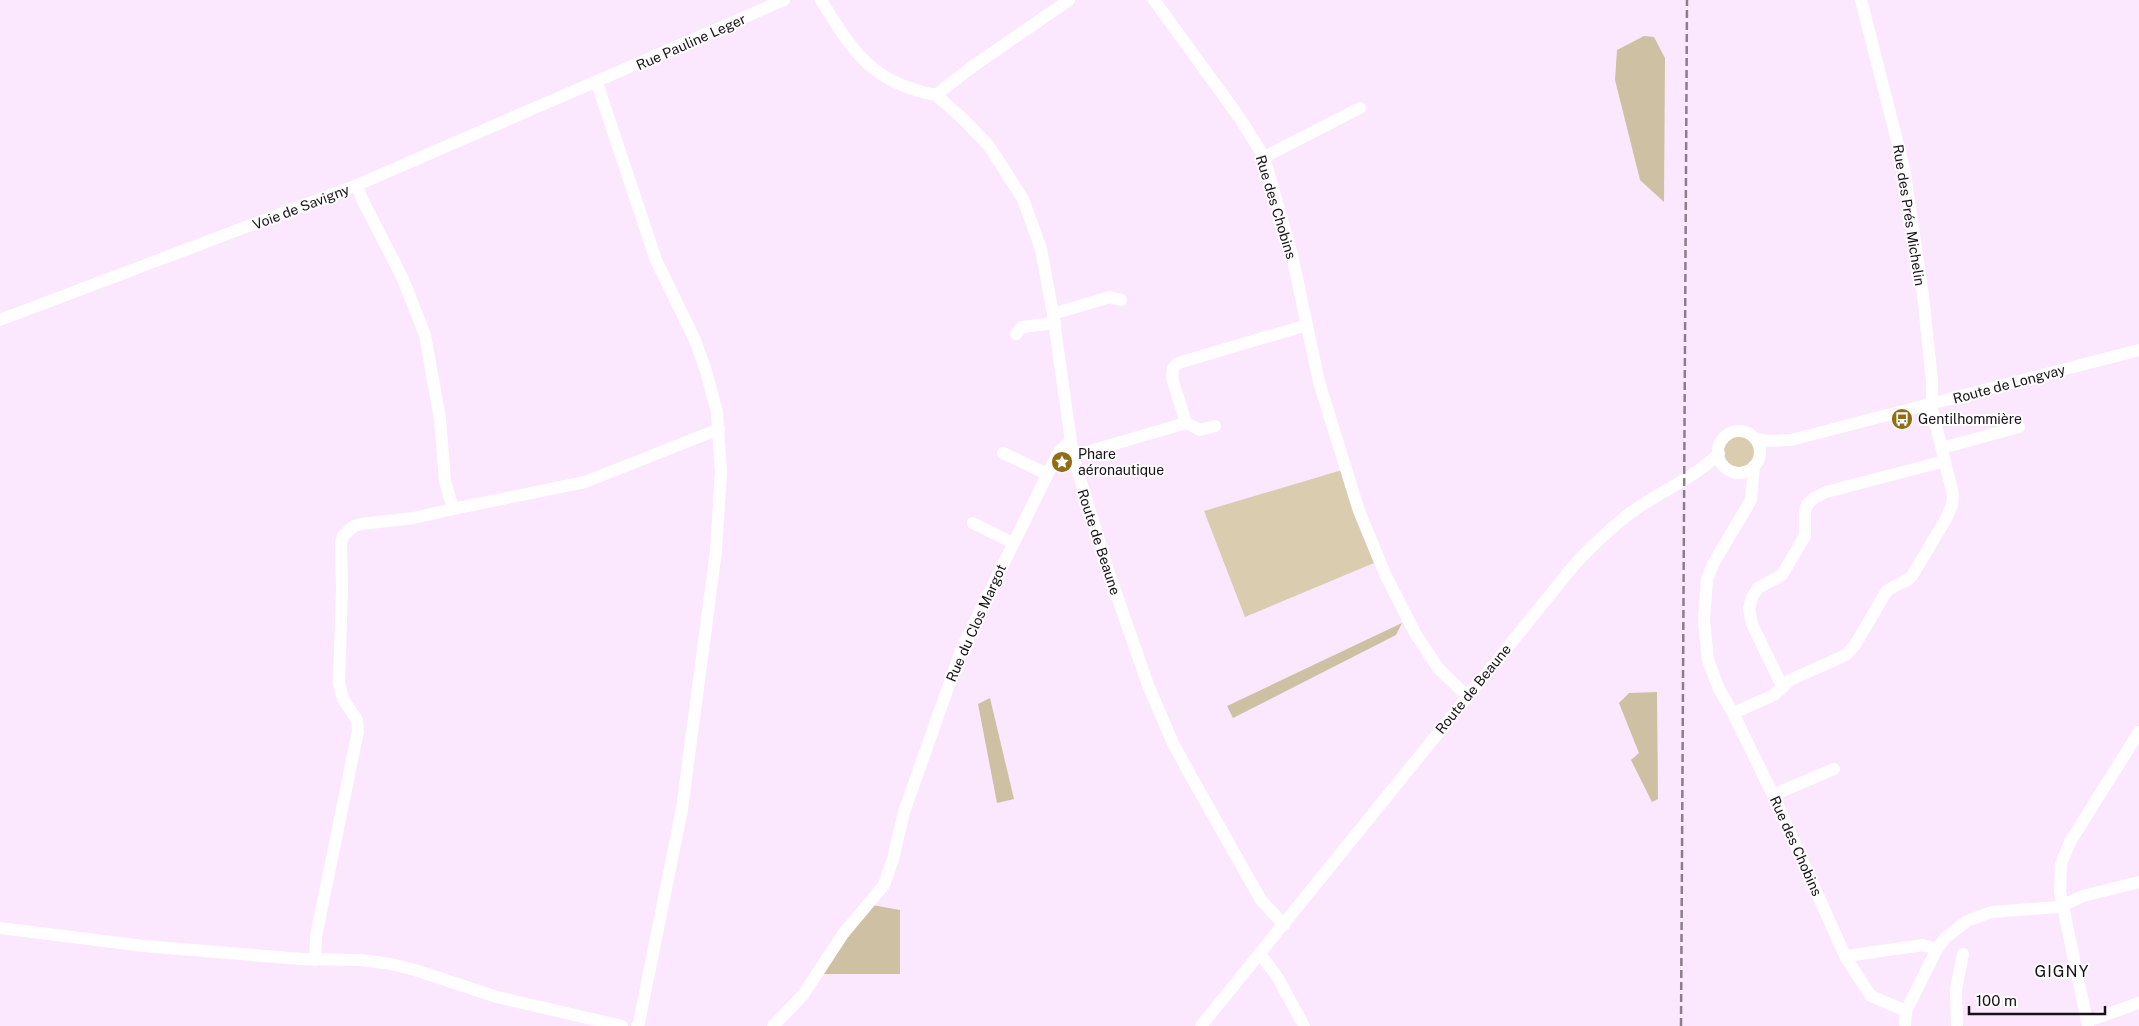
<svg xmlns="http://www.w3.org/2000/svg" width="2139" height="1026" viewBox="0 0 2139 1026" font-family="'Public Sans',sans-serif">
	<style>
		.green { fill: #daccaf }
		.forest { fill: #cec0a3 }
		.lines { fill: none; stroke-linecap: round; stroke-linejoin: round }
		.minor { stroke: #fff; stroke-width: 12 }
		.rail { stroke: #8b7d8c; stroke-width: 2.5; stroke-dasharray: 8 4; stroke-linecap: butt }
		.labels { text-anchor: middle; stroke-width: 4; stroke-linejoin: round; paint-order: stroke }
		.street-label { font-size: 14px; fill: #181119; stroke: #fdfdfd }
		.poi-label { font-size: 14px; fill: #181119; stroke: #fdfdfd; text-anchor: start }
		.quarter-label { font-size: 16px; letter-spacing: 1px; fill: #181119; stroke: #fdfdfd }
	</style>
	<rect width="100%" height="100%" fill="#fce8fe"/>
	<!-- green -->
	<g class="green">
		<circle cx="1739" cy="452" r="16"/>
		<polygon points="1342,470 1361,531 1374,563 1245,617 1204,511"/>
	</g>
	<!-- forest -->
	<g class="forest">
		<polygon points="1644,36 1654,37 1665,58 1664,202 1640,180 1615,80 1617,50"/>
		<polygon points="1402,623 1396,635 1233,718 1227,706"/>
		<polygon points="1657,692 1658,799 1652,802 1631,760 1639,753 1619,703 1629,693"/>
		<polygon points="990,698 1014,799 997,803 978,704"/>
		<polygon points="872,905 900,910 900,974 819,974"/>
	</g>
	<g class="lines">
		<!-- minor -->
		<g class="minor">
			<path d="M821,0c32,52 51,83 115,95"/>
			<polyline points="1154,0 1239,117 1264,157 1292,255 1319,382 1359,511 1386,576 1415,633 1438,668 1467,696"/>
			<polyline points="597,83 656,260 695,340 706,371 717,412 721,472 716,551 682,809 639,1023 637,1026"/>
			<polyline points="936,95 963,119 989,146 1023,199 1041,249 1053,314 1073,456 1110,576 1148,685 1173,743 1188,771 1261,900 1284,925"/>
			<polyline points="936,95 972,67 1069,0"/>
			<polyline points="1264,157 1360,108"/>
			<polyline points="357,185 362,199 403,279 425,335 440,419 445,481 453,509"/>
			<polyline points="1053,314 1110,297 1121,300"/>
			<polyline points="0,320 357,185 784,0"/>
			<polyline points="1016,334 1022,327 1055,323"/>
			<polyline points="1186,423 1200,430 1215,426"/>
			<circle cx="1739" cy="452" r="21"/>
			<polyline points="1756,439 1769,441 1791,440 2139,350"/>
			<polyline points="1942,448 2019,427"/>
			<polyline points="1003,453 1047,474"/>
			<polyline points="1073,456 1186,423 1172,378 1173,368 1178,363 1307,325"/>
			<polyline points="1754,466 1751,500 1713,564 1707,579 1704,620 1708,660 1719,689 1733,713 1773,795 1846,958 1871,996 1906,1011"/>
			<polyline points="973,523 1013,543"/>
			<polyline points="1782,686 1752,624 1749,609 1752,597 1758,588 1782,575 1805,536 1805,511 1807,505 1814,498 1826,492 1945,461"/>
			<path d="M1733,713l41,-18 16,-15 56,-25 9,-10 31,-53c8,-8 19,-8 26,-16l35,-59 5,-12 1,-10 -21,-86v-28l-9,-86 -19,-127 -43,-168"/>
			<polyline points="1773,795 1834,769"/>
			<polyline points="0,928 144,946 301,959 361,960 391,964 415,970 497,997 622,1026"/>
			<polyline points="1260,954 1278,978 1304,1026"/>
			<polyline points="1846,958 1853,955 1923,945 1937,949"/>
			<polyline points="315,960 316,936 358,731 357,720 343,699 339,683 342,589 341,543 343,536 354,526 361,524 414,518 453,509 585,482 719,429"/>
			<polyline points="2088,1021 2139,1003"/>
			<polyline points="773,1026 803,995 843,934 884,885 893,859 904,812 962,648 1058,453 1066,445 1071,444"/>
			<path d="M1201,1026l374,-462c20,-21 42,-43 67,-59 26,-17 55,-29 77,-52"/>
			<polyline points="1905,1026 1906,1011 1937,949 1945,938 1967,921 1991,912 2059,907 2083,896 2139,882"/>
			<polyline points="1957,1026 1956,989 1963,954"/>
			<polyline points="2088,1026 2060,892 2061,864 2070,842 2139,732"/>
		</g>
		<!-- rail -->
		<polyline class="rail" points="1681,1026 1687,0"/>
	</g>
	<!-- icons -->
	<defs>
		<g id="bus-disc" transform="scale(1.125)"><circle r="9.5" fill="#916e14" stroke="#fdfdfd"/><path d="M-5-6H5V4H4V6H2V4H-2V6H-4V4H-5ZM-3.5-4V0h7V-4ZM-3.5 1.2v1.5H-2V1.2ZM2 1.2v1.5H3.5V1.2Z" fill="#fff"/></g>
		<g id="sight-disc" transform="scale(1.125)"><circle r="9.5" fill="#916e14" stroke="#fdfdfd"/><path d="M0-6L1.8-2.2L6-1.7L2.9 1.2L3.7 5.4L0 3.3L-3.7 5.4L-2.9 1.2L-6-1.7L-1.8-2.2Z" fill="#fff"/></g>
	</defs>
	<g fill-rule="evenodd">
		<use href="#bus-disc" x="1902" y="419"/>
		<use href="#sight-disc" x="1062" y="462"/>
	</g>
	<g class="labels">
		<!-- street labels -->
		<g class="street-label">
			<text transform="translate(691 42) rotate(-24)" y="5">Rue Pauline Leger</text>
			<text transform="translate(301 207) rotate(-21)" y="5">Voie de Savigny</text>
			<text transform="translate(1276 207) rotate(73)" y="5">Rue des Chobins</text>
			<text transform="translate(1909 215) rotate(81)" y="5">Rue des Prés Michelin</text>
			<text transform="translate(2009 384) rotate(-15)" y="5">Route de Longvay</text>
			<text transform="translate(1099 542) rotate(72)" y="5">Route de Beaune</text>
			<text transform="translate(976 623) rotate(-66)" y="5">Rue du Clos Margot</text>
			<text transform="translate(1473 689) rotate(-51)" y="5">Route de Beaune</text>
			<text transform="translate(1796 846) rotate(66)" y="5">Rue des Chobins</text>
		</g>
		<!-- poi labels -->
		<g class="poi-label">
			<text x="1918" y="424">Gentilhommière</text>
			<text x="1078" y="459">Phare<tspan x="1078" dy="16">aéronautique</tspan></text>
		</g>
		<!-- quarter labels -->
		<g class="quarter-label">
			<text x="2062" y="977">GIGNY</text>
		</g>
	</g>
	<!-- scale -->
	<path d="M1969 1006v8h136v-8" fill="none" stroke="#181119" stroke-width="2.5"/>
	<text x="1976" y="1006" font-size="15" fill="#181119" stroke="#fdfdfd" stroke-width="4" paint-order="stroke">100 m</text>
</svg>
